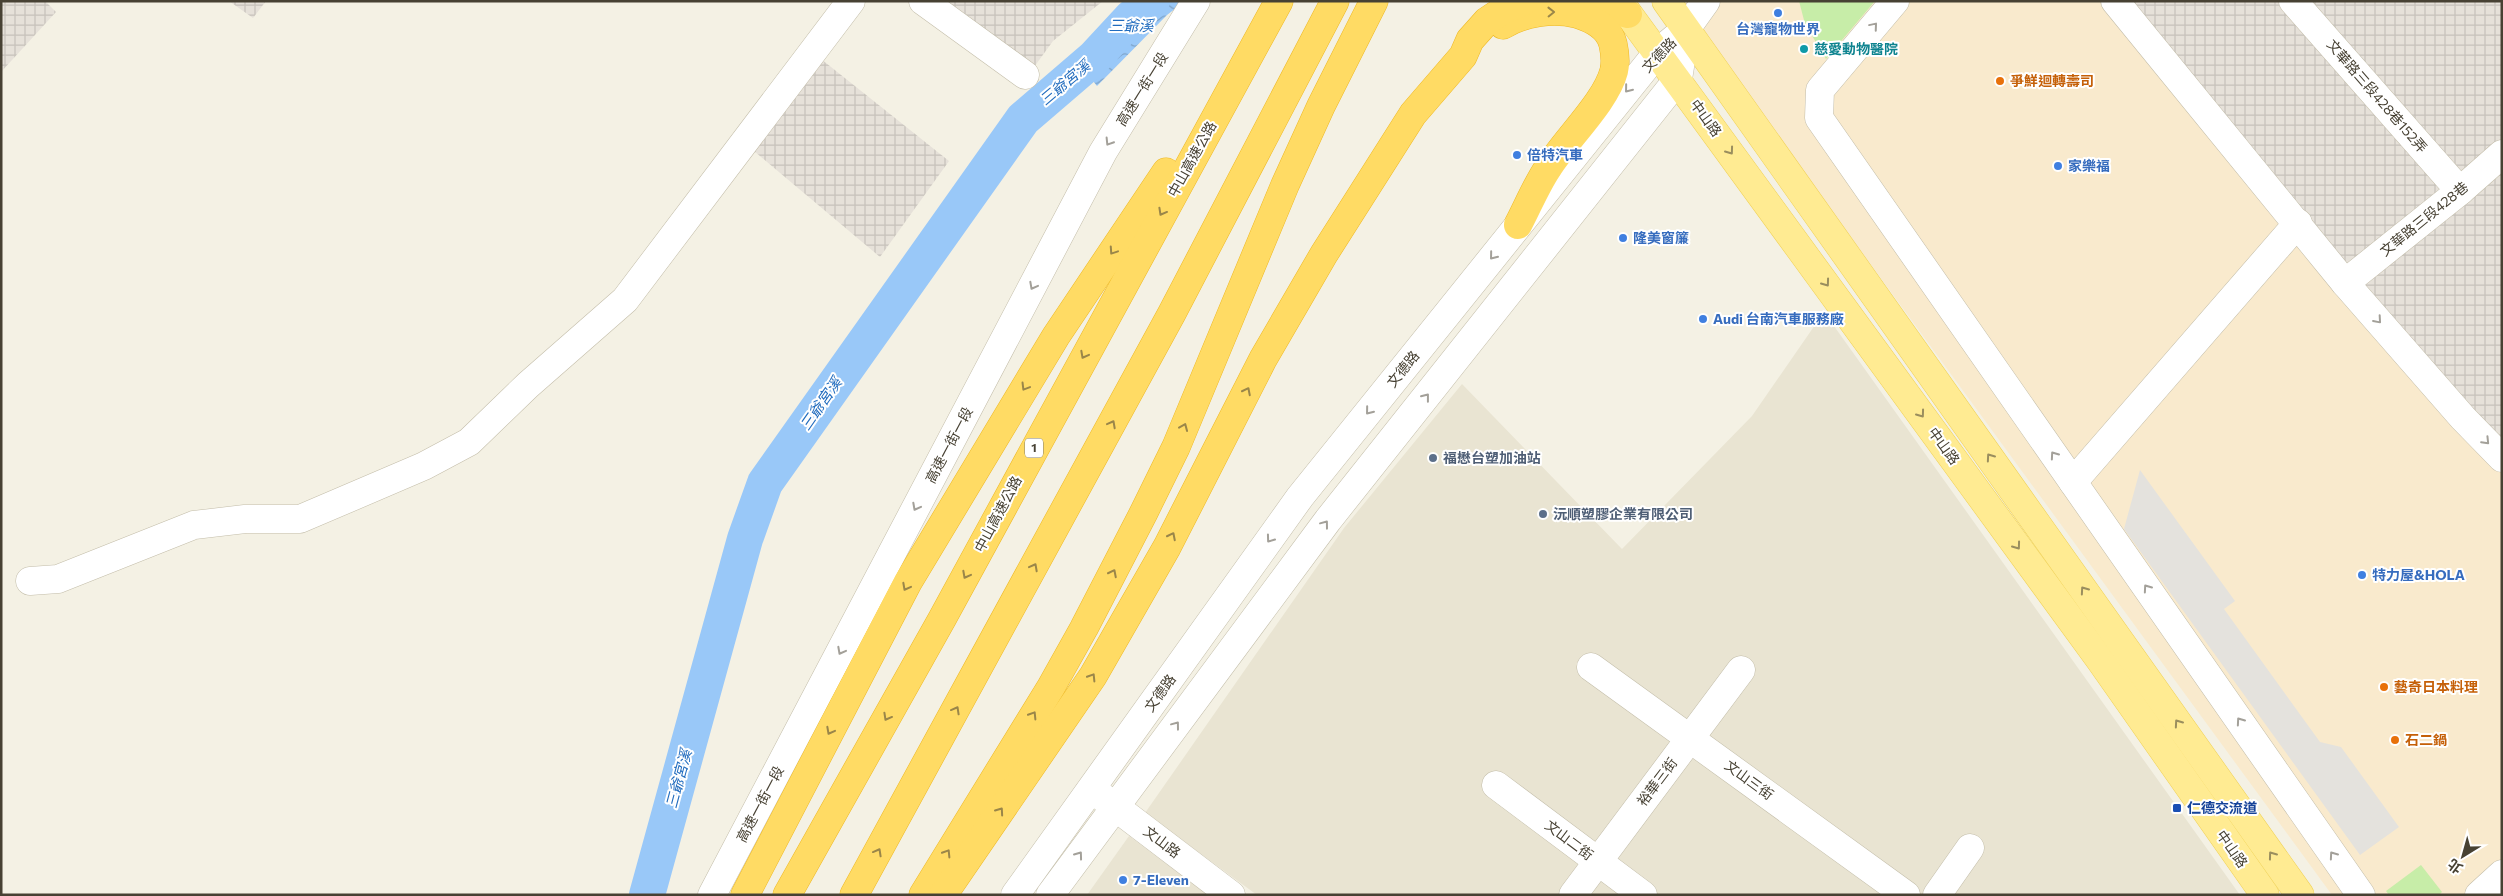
<svg xmlns="http://www.w3.org/2000/svg" width="2503" height="896" viewBox="0 0 2503 896" font-family="Commissioner,'Noto Sans TC',sans-serif">
	<style>
		.residential { fill: #e9e4d2 }
		.commercial { fill: #f9eacd }
		.industrial { fill: url(#industrial-grid) }
		.park { fill: #c7eda8 }
		.parking { fill: #e4e2dd }
		.water { fill: url(#water-waves) }
		.lines { fill: none; stroke-linecap: round; stroke-linejoin: round }
		.river { stroke: #99c8f8; stroke-width: 36 }
		.minor-casing { stroke: #c3bda9; stroke-width: 29 }
		.major-casing { stroke: #f0d156; stroke-width: 29 }
		.highway-casing { stroke: #eeb824; stroke-width: 29 }
		.minor { stroke: #fff; stroke-width: 28 }
		.major { stroke: #ffeb92; stroke-width: 28 }
		.highway { stroke: #ffdb64; stroke-width: 28 }
		.oneway { stroke: #9a8649 }
		.oneway2 { stroke: #a3a099 }
		.oneway3 { stroke: #9a8e5e }
		.shop-dot { fill: #3f7fe0; stroke: #fff; stroke-width: 2 }
		.culture-dot { fill: #0f9aa8; stroke: #fff; stroke-width: 2 }
		.food-dot { fill: #e8710a; stroke: #fff; stroke-width: 2 }
		.service-dot { fill: #5c6f8a; stroke: #fff; stroke-width: 2 }
		.transit-dot { fill: #1a4fb4; stroke: #fff; stroke-width: 2 }
		.labels { text-anchor: middle; stroke-width: 4; stroke-linejoin: round; paint-order: stroke }
		.shield { fill: #fff; stroke: #7e7a70; stroke-width: 1 }
		.shield-label { font-size: 12px; font-weight: bold; fill: #474133 }
		.shop-label { font-size: 14px; font-weight: bold; fill: #366cbe; stroke: #fff; text-anchor: start }
		.culture-label { font-size: 14px; font-weight: bold; fill: #0d838f; stroke: #fff; text-anchor: start }
		.street-label { font-size: 14px; fill: #474133; stroke: #fff }
		.food-label { font-size: 14px; font-weight: bold; fill: #c56008; stroke: #fff; text-anchor: start }
		.service-label { font-size: 14px; font-weight: bold; fill: #4e5e75; stroke: #fff; text-anchor: start }
		.transit-label { font-size: 14px; font-weight: bold; fill: #164399; stroke: #fff; text-anchor: start }
		.water-label { font-size: 15px; font-style: italic; fill: #216cbe; stroke: #fff }
	</style>
	<defs>
		<pattern id="industrial-grid" width="8" height="8" patternUnits="userSpaceOnUse" patternTransform="scale(1.25)"><rect width="8" height="8" fill="#e6e1d9"/><path d="M0 4h8M4 0v8" fill="none" stroke="#c7c2bb"/></pattern>
		<pattern id="water-waves" width="16" height="10" patternUnits="userSpaceOnUse" patternTransform="scale(1.25)"><rect width="16" height="10" fill="#99c8f8"/><path d="M0 5q4-4 8 0t8 0" fill="none" stroke="#7fa4c9"/></pattern>
	</defs>
	<rect width="100%" height="100%" fill="#f4f1e4"/>
	<!-- residential -->
	<g class="residential">
		<polygon points="1824,312 2240,895 1257,895 1145,813 1344,528 1462,384 1622,549 1752,416"/>
		<polygon points="1129,836 1208,895 1087,895"/>
	</g>
	<!-- commercial -->
	<polygon class="commercial" points="1678,1 2102,1 2502,467 2502,895 2332,895"/>
	<!-- industrial -->
	<g class="industrial">
		<polygon points="1,1 45,1 56,12 1,72"/>
		<polygon points="229,1 266,1 253,18"/>
		<polygon points="929,1 1103,1 1053,41 1029,74"/>
		<polygon points="2102,1 2502,1 2502,467"/>
		<polygon points="821,59 949,161 880,257 754,151"/>
	</g>
	<!-- park -->
	<g class="park">
		<polygon points="1799,1 1875,1 1826,59 1805,24"/>
		<polygon points="2421,865 2442,892 2439,895 2389,895 2386,891"/>
	</g>
	<!-- parking -->
	<polygon class="parking" points="2140,470 2235,601 2224,609 2320,742 2341,747 2399,827 2360,855 2124,529"/>
	<!-- water -->
	<polygon class="water" points="1128,1 1185,1 1167,15 1097,86 1079,63"/>
	<g class="lines">
		<!-- river -->
		<polyline class="river" points="647,895 745,539 765,483 1023,119 1094,58 1132,17 1152,1"/>
		<!-- minor casing -->
		<g class="minor-casing">
			<g id="minor">
				<polyline points="923,1 1025,75"/>
				<polyline points="1895,1 1820,90 1819,118 2361,895"/>
				<polyline points="2115,1 2345,283 2463,418 2502,458"/>
				<polyline points="2293,1 2460,191"/>
				<polyline points="2345,283 2460,191 2502,154"/>
				<polyline points="2073,482 2298,223"/>
				<polyline points="30,581 58,579 194,525 245,519 300,519 424,466 469,442 528,385 625,300 851,1"/>
				<polyline points="1591,667 1906,895"/>
				<polyline points="1496,785 1643,895"/>
				<polyline points="1101,796 1231,895"/>
				<polyline points="712,895 1103,152 1196,1"/>
				<polyline points="1015,895 1300,497 1657,53 1686,29 1706,1"/>
				<polyline points="1050,895 1328,520 1678,79 1686,29"/>
				<polyline points="1573,895 1741,670"/>
				<polyline points="1937,895 1970,848"/>
				<polyline points="2479,895 2502,874"/>
			</g>
		</g>
		<!-- major casing -->
		<g class="major-casing">
			<g id="major">
				<polyline points="1619,1 2100,660 2265,895"/>
				<polyline points="1666,1 2300,895"/>
			</g>
		</g>
		<!-- highway casing -->
		<g class="highway-casing">
			<g id="highway">
				<polyline points="1584,1 1628,14"/>
				<path d="M1503,25c21,-13 51,-17 74,-11 16,5 32,13 36,30 2,9 3,18 1,27 -8,31 -48,68 -66,97 -12,18 -20,38 -30,57"/>
				<polyline points="745,895 908,582 1056,336 1166,172"/>
				<polyline points="787,895 942,619 1279,1"/>
				<polyline points="854,895 1172,313 1335,1"/>
				<polyline points="923,895 1051,687 1084,628 1144,512 1176,447 1285,185 1321,106 1374,1"/>
				<polyline points="943,895 1093,676 1167,547 1263,359 1324,254 1413,114 1463,56 1470,40 1487,21 1502,11 1524,1"/>
			</g>
		</g>
		<!-- minor -->
		<use href="#minor" class="minor"/>
		<!-- major -->
		<use href="#major" class="major"/>
		<!-- highway -->
		<use href="#highway" class="highway"/>
	</g>
	<!-- one-way arrows -->
	<defs><path id="oneway-chevron" d="M-2-3.5L2.5 0L-2 3.5" fill="none" stroke-width="1.6" stroke-linecap="round" stroke-linejoin="round" transform="scale(1.25)"/></defs>
	<g class="oneway">
		<use href="#oneway-chevron" transform="translate(1551 12) rotate(-1)"/>
		<use href="#oneway-chevron" transform="translate(1162 212) rotate(119)"/>
		<use href="#oneway-chevron" transform="translate(1113 251) rotate(124)"/>
		<use href="#oneway-chevron" transform="translate(1084 355) rotate(118)"/>
		<use href="#oneway-chevron" transform="translate(1025 387) rotate(121)"/>
		<use href="#oneway-chevron" transform="translate(1247 391) rotate(-63)"/>
		<use href="#oneway-chevron" transform="translate(1112 424) rotate(-62)"/>
		<use href="#oneway-chevron" transform="translate(1184 427) rotate(-67)"/>
		<use href="#oneway-chevron" transform="translate(1172 536) rotate(-63)"/>
		<use href="#oneway-chevron" transform="translate(1034 567) rotate(-62)"/>
		<use href="#oneway-chevron" transform="translate(1113 573) rotate(-63)"/>
		<use href="#oneway-chevron" transform="translate(966 575) rotate(118)"/>
		<use href="#oneway-chevron" transform="translate(906 587) rotate(118)"/>
		<use href="#oneway-chevron" transform="translate(1092 677) rotate(-58)"/>
		<use href="#oneway-chevron" transform="translate(956 710) rotate(-61)"/>
		<use href="#oneway-chevron" transform="translate(1033 715) rotate(-58)"/>
		<use href="#oneway-chevron" transform="translate(887 717) rotate(119)"/>
		<use href="#oneway-chevron" transform="translate(830 731) rotate(118)"/>
		<use href="#oneway-chevron" transform="translate(1000 811) rotate(-55)"/>
		<use href="#oneway-chevron" transform="translate(878 852) rotate(-61)"/>
		<use href="#oneway-chevron" transform="translate(947 853) rotate(-58)"/>
	</g>
	<g class="oneway2">
		<use href="#oneway-chevron" transform="translate(1874 26) rotate(-50)"/>
		<use href="#oneway-chevron" transform="translate(1628 89) rotate(129)"/>
		<use href="#oneway-chevron" transform="translate(1109 142) rotate(122)"/>
		<use href="#oneway-chevron" transform="translate(1493 256) rotate(129)"/>
		<use href="#oneway-chevron" transform="translate(1033 286) rotate(118)"/>
		<use href="#oneway-chevron" transform="translate(2378 320) rotate(49)"/>
		<use href="#oneway-chevron" transform="translate(1426 397) rotate(-52)"/>
		<use href="#oneway-chevron" transform="translate(1369 411) rotate(129)"/>
		<use href="#oneway-chevron" transform="translate(2486 441) rotate(46)"/>
		<use href="#oneway-chevron" transform="translate(2054 455) rotate(-125)"/>
		<use href="#oneway-chevron" transform="translate(916 507) rotate(118)"/>
		<use href="#oneway-chevron" transform="translate(1325 524) rotate(-53)"/>
		<use href="#oneway-chevron" transform="translate(1270 539) rotate(126)"/>
		<use href="#oneway-chevron" transform="translate(2147 588) rotate(-125)"/>
		<use href="#oneway-chevron" transform="translate(841 651) rotate(118)"/>
		<use href="#oneway-chevron" transform="translate(2240 721) rotate(-125)"/>
		<use href="#oneway-chevron" transform="translate(1176 725) rotate(-53)"/>
		<use href="#oneway-chevron" transform="translate(1079 855) rotate(-54)"/>
		<use href="#oneway-chevron" transform="translate(2333 855) rotate(-125)"/>
	</g>
	<g class="oneway3">
		<use href="#oneway-chevron" transform="translate(1730 151) rotate(54)"/>
		<use href="#oneway-chevron" transform="translate(1826 283) rotate(54)"/>
		<use href="#oneway-chevron" transform="translate(1921 414) rotate(54)"/>
		<use href="#oneway-chevron" transform="translate(1990 457) rotate(-125)"/>
		<use href="#oneway-chevron" transform="translate(2017 546) rotate(54)"/>
		<use href="#oneway-chevron" transform="translate(2084 590) rotate(-125)"/>
		<use href="#oneway-chevron" transform="translate(2178 723) rotate(-125)"/>
		<use href="#oneway-chevron" transform="translate(2272 855) rotate(-126)"/>
	</g>
	<!-- markers -->
	<g class="shop-dot">
		<circle cx="1778" cy="13" r="5"/>
		<circle cx="1517" cy="155" r="5"/>
		<circle cx="2058" cy="166" r="5"/>
		<circle cx="1623" cy="238" r="5"/>
		<circle cx="1703" cy="319" r="5"/>
		<circle cx="2362" cy="575" r="5"/>
		<circle cx="1123" cy="880" r="5"/>
	</g>
	<circle class="culture-dot" cx="1804" cy="49" r="5"/>
	<g class="food-dot">
		<circle cx="2000" cy="81" r="5"/>
		<circle cx="2384" cy="687" r="5"/>
		<circle cx="2395" cy="740" r="5"/>
	</g>
	<g class="service-dot">
		<circle cx="1433" cy="458" r="5"/>
		<circle cx="1543" cy="514" r="5"/>
	</g>
	<rect class="transit-dot" x="2172" y="803" width="10" height="10" rx="2.5"/>
	<g class="labels">
		<!-- shield labels -->
		<rect class="shield" x="1025" y="438.5" width="18" height="19" rx="4"/>
		<g class="shield-label">
			<text x="1034" y="452">1</text>
		</g>
		<!-- shop labels -->
		<g class="shop-label">
			<text x="1778" y="34" text-anchor="middle">台灣寵物世界</text>
			<text x="1527" y="160">倍特汽車</text>
			<text x="2068" y="171">家樂福</text>
			<text x="1633" y="243">隆美窗簾</text>
			<text x="1713" y="324">Audi 台南汽車服務廠</text>
			<text x="2372" y="580">特力屋&amp;HOLA</text>
			<text x="1133" y="885">7-Eleven</text>
		</g>
		<!-- culture labels -->
		<g class="culture-label">
			<text x="1814" y="54">慈愛動物醫院</text>
		</g>
		<!-- street labels -->
		<g class="street-label">
			<text transform="translate(1659 55) rotate(-46)" y="5">文德路</text>
			<text transform="translate(1142 89) rotate(-58)" y="5">高速一街一段</text>
			<text transform="translate(2377 96) rotate(49)" y="5">文華路三段428巷152弄</text>
			<text transform="translate(1706 118) rotate(54)" y="5">中山路</text>
			<text transform="translate(1192 159) rotate(-61)" y="5">中山高速公路</text>
			<text transform="translate(2424 219) rotate(-39)" y="5">文華路三段428巷</text>
			<text transform="translate(1403 369) rotate(-51)" y="5">文德路</text>
			<text transform="translate(949 445) rotate(-62)" y="5">高速一街一段</text>
			<text transform="translate(1944 446) rotate(54)" y="5">中山路</text>
			<text transform="translate(998 514) rotate(-62)" y="5">中山高速公路</text>
			<text transform="translate(1160 693) rotate(-54)" y="5">文德路</text>
			<text transform="translate(1749 780) rotate(36)" y="5">文山三街</text>
			<text transform="translate(1657 782) rotate(-53)" y="5">裕華三街</text>
			<text transform="translate(760 804) rotate(-62)" y="5">高速一街一段</text>
			<text transform="translate(1569 840) rotate(37)" y="5">文山二街</text>
			<text transform="translate(1162 842) rotate(37)" y="5">文山路</text>
			<text transform="translate(2232 849) rotate(55)" y="5">中山路</text>
		</g>
		<!-- food labels -->
		<g class="food-label">
			<text x="2010" y="86">爭鮮迴轉壽司</text>
			<text x="2394" y="692">藝奇日本料理</text>
			<text x="2405" y="745">石二鍋</text>
		</g>
		<!-- service labels -->
		<g class="service-label">
			<text x="1443" y="463">福懋台塑加油站</text>
			<text x="1553" y="519">沅順塑膠企業有限公司</text>
		</g>
		<!-- transit labels -->
		<g class="transit-label">
			<text x="2187" y="813">仁德交流道</text>
		</g>
		<!-- water labels -->
		<g class="water-label">
			<text x="1131" y="31">三爺溪</text>
			<text transform="translate(1065 83) rotate(-40)" y="5">三爺宮溪</text>
			<text transform="translate(821 404) rotate(-55)" y="5">三爺宮溪</text>
			<text transform="translate(679 779) rotate(-75)" y="5">三爺宮溪</text>
		</g>
	</g>
	<!-- border -->
	<rect width="2503" height="896" fill="none" stroke="#474133" stroke-width="5"/>
	<!-- north arrow -->
	<g transform="translate(2463 856) rotate(217)" stroke="#ffffff" stroke-width="4" paint-order="stroke">
	<path d="M0-4L9 19L0 12L-9 19Z" fill="#474133"/>
	<text y="-8" font-size="14" font-weight="bold" text-anchor="middle" fill="#474133">北</text>
	</g>
</svg>
